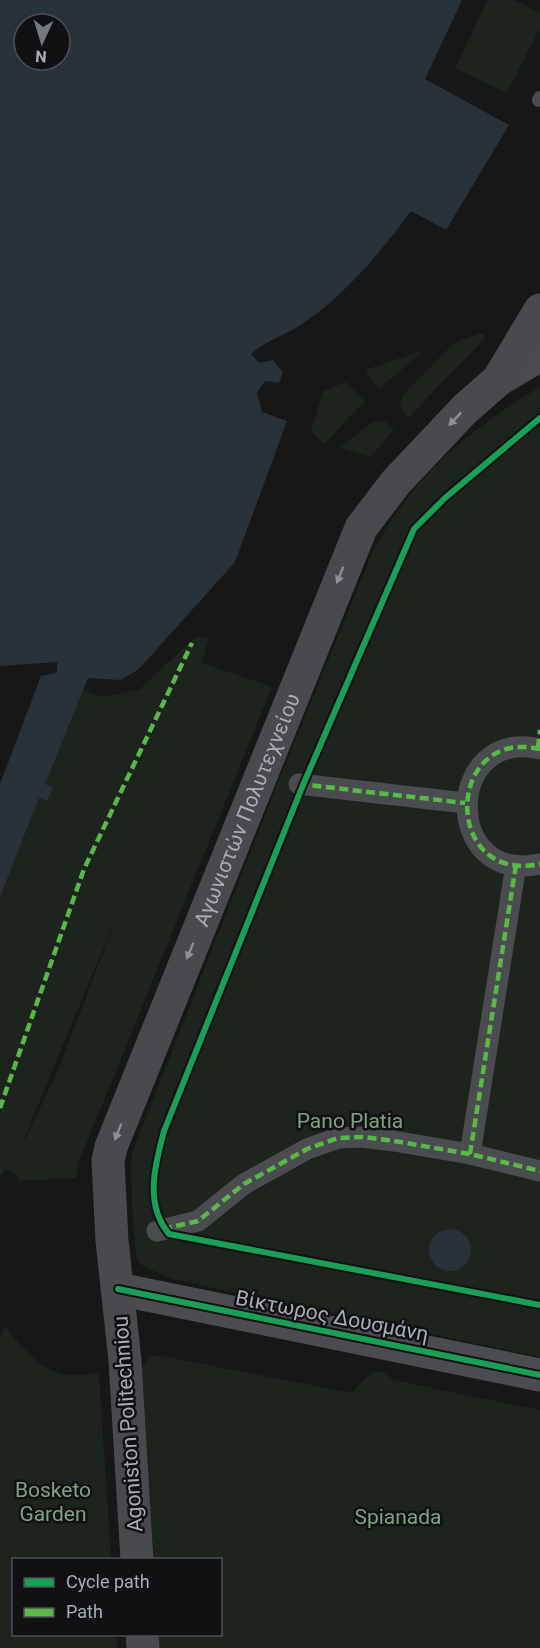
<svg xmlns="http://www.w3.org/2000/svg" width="540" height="1648" viewBox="0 0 540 1648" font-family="Roboto,sans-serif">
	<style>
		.green { fill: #1d241e; fill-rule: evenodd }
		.water { fill: #2a3239; fill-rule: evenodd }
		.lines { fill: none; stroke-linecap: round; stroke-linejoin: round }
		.service { stroke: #4b4c50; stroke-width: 14 }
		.pedestrian { stroke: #4b4c50; stroke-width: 21 }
		.tertiary { stroke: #4b4c50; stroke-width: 33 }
		.secondary { stroke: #4a4a4e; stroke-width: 33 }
		.quiet { stroke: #58b947; stroke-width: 4.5; stroke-dasharray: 9 4.5; stroke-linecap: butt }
		.cycleway-casing { stroke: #111113; stroke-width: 10 }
		.cycleway { stroke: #1a9f57; stroke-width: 6 }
		.oneway { fill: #8c8f98 }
		.labels { text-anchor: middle; stroke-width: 5; stroke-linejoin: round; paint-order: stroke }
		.street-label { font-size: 21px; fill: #a8adb8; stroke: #111113 }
		.park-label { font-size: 21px; fill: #7fa381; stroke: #111113 }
	</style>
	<rect width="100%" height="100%" fill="#171717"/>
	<!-- green -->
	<g class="green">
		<polygon points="488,0 514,0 540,13 540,28 507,93 455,68"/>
		<polygon points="478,334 484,334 485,338 408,418 400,408 402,396 454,343"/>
		<polygon points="424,350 379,389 365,370"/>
		<polygon points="346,382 365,401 324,444 311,431 323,391"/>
		<path d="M540,387v970l-368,-78 -29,-13 -6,-7 -4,-31 -2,-60 2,-18 147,-373 94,-228c40,-74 95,-119 166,-162z"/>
		<polygon points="384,420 394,430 370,457 340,448 371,423"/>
		<path d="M195,637h14l-7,26 70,24 -194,477 -2,14 -57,3 -2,-6 -12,-6 -5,8v-280l39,-99 13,-10 -8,-4 38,-94 22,7 36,-8zM118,913l-61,160 -39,80z"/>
		<path d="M5,1326c14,19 37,46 61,49 11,1 23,-1 33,-2l12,186 -97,1v74l102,1 1,13h-117v-312z"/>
		<path d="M156,1355l196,38c14,-14 22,-33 41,-13l147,30v238h-381v-13l61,-1v-74l-66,-1 -12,-191 7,-11z"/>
	</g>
	<!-- water -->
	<g class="water">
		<path d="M0,0h462l-37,79 84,46 -63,105 -35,-19c-32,43 -67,86 -112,115 -16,10 -34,15 -48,28l8,9 14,-3 10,12 -4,11 -14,-2 -8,12 5,19 25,9 -52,141 -97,108 -18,10 -32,-2 -43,106 8,4 -6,13 -8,-3 -39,99v-113l41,-108 16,-3v-11l-57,4zM24,24h36v36h-36z"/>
		<circle cx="450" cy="1250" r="21"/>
	</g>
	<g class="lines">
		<!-- service -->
		<polyline class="service" points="539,100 540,98"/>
		<!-- pedestrian -->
		<g class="pedestrian">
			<path d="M540,749c-96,-22 -98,136 0,115"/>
			<polyline points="299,784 465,803"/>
			<polyline points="470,1154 516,865"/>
			<polyline points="157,1231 198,1221 244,1184 307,1149 338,1138 363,1137 394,1141 470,1154 540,1171"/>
		</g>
		<!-- tertiary -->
		<g class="tertiary">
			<polyline points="498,380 540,355"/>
			<polyline points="118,1289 540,1375"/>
		</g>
		<!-- secondary -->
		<g class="secondary">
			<path id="s1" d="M137,1560l-12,-200 -13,-119 -4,-80 3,-14 250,-619 35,-46 69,-73 33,-29 42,-70"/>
			<polyline points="142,1634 143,1648"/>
		</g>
		<!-- quiet -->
		<g class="quiet">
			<polyline points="538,748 540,730"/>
			<path d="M540,749c-96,-22 -98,136 0,115"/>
			<polyline points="299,784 465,803"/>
			<polyline points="0,1108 84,869 192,643"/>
			<polyline points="470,1154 516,865"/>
			<polyline points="163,1229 198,1221 244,1184 307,1149 338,1138 363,1137 394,1141 470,1154 540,1171"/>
		</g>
		<!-- cycleway casing -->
		<g class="cycleway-casing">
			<g id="cycleway">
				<path d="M540,418l-95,80 -31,31 -111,256 -139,346c-9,34 -20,73 5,103l371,71"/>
				<polyline points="118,1289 540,1375"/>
			</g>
		</g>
		<!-- cycleway -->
		<use href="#cycleway" class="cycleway"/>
	</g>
	<!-- one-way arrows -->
	<defs><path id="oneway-solid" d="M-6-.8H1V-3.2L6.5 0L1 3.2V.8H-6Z" transform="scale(1.5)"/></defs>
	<g class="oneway">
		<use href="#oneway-solid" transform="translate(455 419) rotate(133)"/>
		<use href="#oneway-solid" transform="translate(340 575) rotate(112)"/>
		<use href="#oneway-solid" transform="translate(190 951) rotate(112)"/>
		<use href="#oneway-solid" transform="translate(118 1132) rotate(112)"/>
	</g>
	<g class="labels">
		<!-- street labels -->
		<g class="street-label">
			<text dy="7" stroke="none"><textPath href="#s1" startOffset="778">Αγωνιστών Πολυτεχνείου</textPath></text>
			<text transform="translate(332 1316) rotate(11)" y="7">Βίκτωρος Δουσμάνη</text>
			<text transform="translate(128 1424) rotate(-94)" y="7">Agoniston Politechniou</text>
		</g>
		<!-- park labels -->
		<g class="park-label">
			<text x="350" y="1128">Pano Platia</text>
			<text x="53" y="1497">Bosketo<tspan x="53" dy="24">Garden</tspan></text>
			<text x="398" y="1524">Spianada</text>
		</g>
	</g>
	<!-- legend -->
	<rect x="12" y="1558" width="210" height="78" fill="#111113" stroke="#4d4f55" stroke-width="1.5"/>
	<rect x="24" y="1578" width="30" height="9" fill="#1a9f57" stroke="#4d4f55" stroke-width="1.5"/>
	<text x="66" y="1588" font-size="18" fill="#a8adb8">Cycle path</text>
	<rect x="24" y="1608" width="30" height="9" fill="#58b947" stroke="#4d4f55" stroke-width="1.5"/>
	<text x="66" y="1618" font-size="18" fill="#a8adb8">Path</text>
	<!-- north arrow -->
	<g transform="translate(42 42) rotate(184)"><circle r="28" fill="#111113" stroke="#4d4f55" stroke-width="1.5"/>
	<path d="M0-4.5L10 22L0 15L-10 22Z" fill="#757880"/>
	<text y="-9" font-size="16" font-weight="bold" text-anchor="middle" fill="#a8adb8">N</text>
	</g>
</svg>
